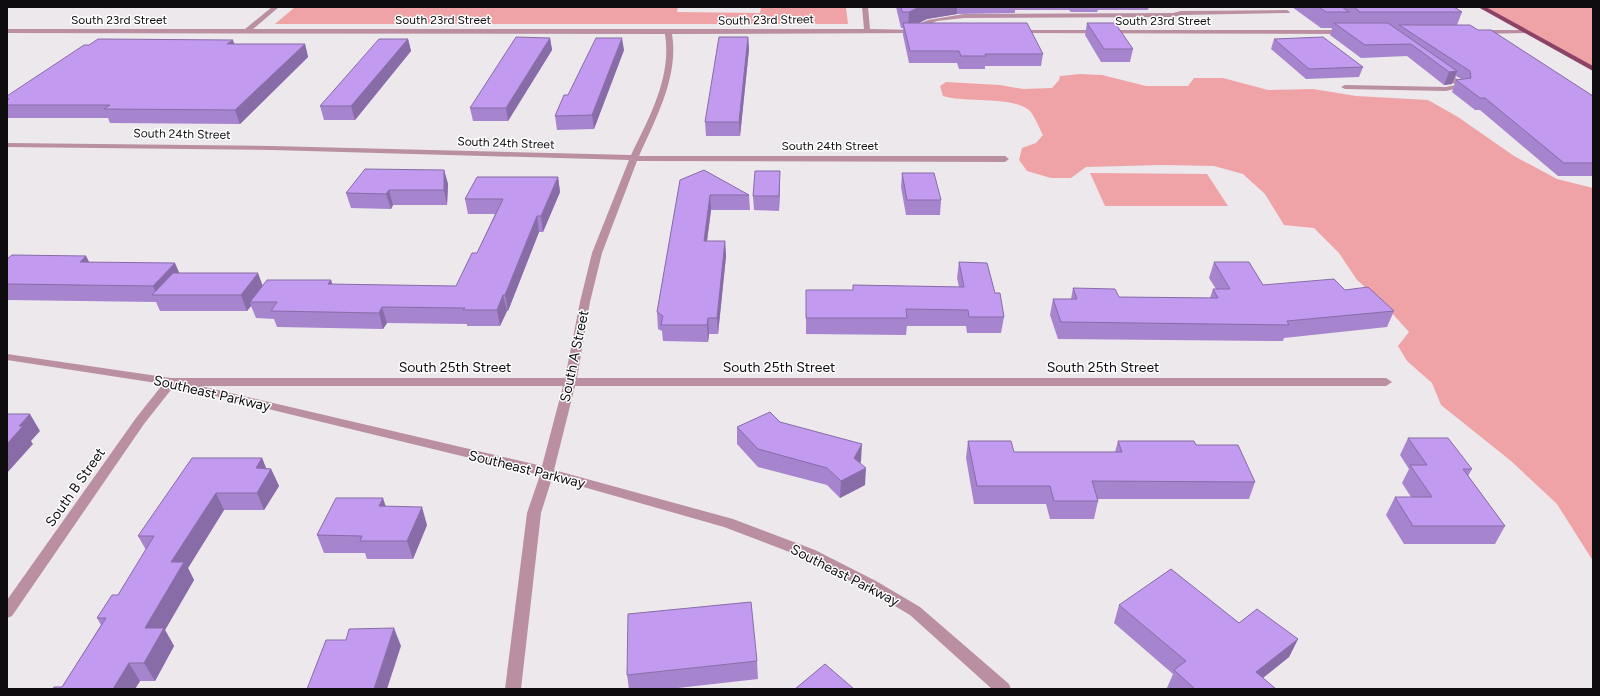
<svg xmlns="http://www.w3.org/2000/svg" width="1600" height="696" viewBox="0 0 1600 696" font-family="Figtree,sans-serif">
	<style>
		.green { fill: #efa3a7 }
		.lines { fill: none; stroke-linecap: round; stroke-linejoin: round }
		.service { fill: #ba8fa1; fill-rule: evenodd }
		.minor { fill: #ba8fa1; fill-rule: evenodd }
		.primary { fill: #8c4365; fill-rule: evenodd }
		.wall { fill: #a784ce }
		.shaded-wall { fill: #886ca7 }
		.building { fill: #c29aef; stroke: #886ca7 }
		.labels { text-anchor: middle; stroke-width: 3; stroke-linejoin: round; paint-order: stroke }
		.far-street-label { font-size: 12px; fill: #0e0c0e; stroke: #fff }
		.street-label { font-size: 14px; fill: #0e0c0e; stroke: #fff }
	</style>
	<rect width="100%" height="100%" fill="#ece8ec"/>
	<!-- green -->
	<g class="green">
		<polygon points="295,7 678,7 677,12 760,13 761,7 846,7 848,24 275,24"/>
		<polygon points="1481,7 1593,7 1593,69"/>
		<path d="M1080,74l22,1 44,11h42l6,-8h29l45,12 45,-1 43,7 72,4 30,17 56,39 43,23 36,9v373l-36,-57 -46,-43 -70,-56 -9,-22 -25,-22 -9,-15 11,-14 -27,-30 -25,-22 -18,-27 -25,-25 -30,-3 -19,-31 -22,-20 -29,-8 -52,-1 -76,2 -15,11h-20l-24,-7 -8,-11 3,-12 14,-5 7,-8c-4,-7 -8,-19 -14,-25 -17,-14 -63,-7 -86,-14l-3,-10 6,-4 54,3 23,4 29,-1 7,-8 1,-4z"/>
		<polygon points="1090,173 1207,174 1228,206 1105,206"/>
	</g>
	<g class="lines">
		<!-- service -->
		<g class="service">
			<polygon points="1287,10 1290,12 1289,13 1181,15 1173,17 964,18 937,21 911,31 908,29 928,20 964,14 1173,13 1181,11"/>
			<polygon points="1440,70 1446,70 1466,86 1446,91 1345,89 1341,87 1345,85 1446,87 1456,85 1440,74"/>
		</g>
		<!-- minor -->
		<g class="minor">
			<path d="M272,7h7l-26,22h611l-2,-22h6l2,22 50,1v2l-2,1 -246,1c7,42 -16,84 -33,122h366l4,3 -4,3 -368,-1 -35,92 -12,49 -13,76h809l6,4 -6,4h-811l-21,84 179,49 82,31 61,31 44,26 89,77 2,5h-19l-82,-74 -44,-26 -61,-31 -81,-31 -172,-49 -11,35 -20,176h-16l22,-176 13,-38 -366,-89 -30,38 -132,192 -5,2v-18l129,-182 27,-34 -156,-24v-6l164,24h394l15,-76 12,-49 37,-93 -357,-10 -265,-3v-4l265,3 359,9c18,-37 41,-78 34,-121l-658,-1v-4h238zM201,386h362l-21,80z"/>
			<polygon points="1015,30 1346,30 1349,32 1346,34 1017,33 1015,32"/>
			<polygon points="1526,30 1529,32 1528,33 1479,34 1476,32 1479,30"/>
		</g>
		<!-- primary -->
		<polygon class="primary" points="1478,7 1486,7 1593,66 1593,71"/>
	</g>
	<!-- wall -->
	<g class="wall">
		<polygon points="896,7 1149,7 1148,10 1098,10 1097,12 1071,12 1069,10 1015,10 1015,13 957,14 927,19 919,23 1043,54 1041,66 985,66 985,69 959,69 957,63 909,63 903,35 903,28 901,28"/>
		<polygon points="1292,7 1454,7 1462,12 1457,25 1478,30 1593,96 1593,176 1558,176 1480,110 1475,110 1452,92 1456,80 1461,79 1456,76 1452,84 1444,85 1407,56 1361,58 1330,35 1332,28 1321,28"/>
		<polygon points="1087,23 1133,49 1130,62 1101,62 1085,35"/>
		<polygon points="748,37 749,49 740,136 706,136 705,122"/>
		<polygon points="550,38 552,50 508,121 473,121 470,108"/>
		<polygon points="408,39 411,51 355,120 324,120 320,106"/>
		<polygon points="1274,39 1363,67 1359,77 1306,79 1271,49"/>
		<polygon points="235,44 305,44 308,57 240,124 110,123 108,118 8,118 7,116 7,96"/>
		<polygon points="624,50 594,129 557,130 555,116 568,95"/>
		<polygon points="444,170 448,184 447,205 393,205 391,209 351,208 346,193"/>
		<polygon points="902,173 941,200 940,215 906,215 901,187"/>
		<polygon points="558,177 560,192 543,232 539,232 508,311 507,311 500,326 467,326 467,324 387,323 383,329 277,327 274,319 256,318 251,306 247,311 160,311 156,302 7,300 7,259 86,256 89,262 179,273 262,286 331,280 332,285 456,286 477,253 495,214 468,214 465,199"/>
		<polygon points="680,180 749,195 750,210 711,210 707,241 725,241 726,256 718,334 709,334 708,342 663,341 662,331 658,329 657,312"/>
		<polygon points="780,185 779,211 754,210 753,196"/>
		<polygon points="959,262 995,293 1004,317 1001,333 967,333 966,326 907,326 906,335 806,334 806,290 853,290 853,285 959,287 957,278"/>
		<polygon points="1214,262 1263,285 1345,290 1394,311 1387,327 1284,338 1283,341 1058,339 1050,315 1053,299 1071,299 1073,288 1119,297 1210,298 1213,289 1216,289 1209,278"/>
		<polygon points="780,422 861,461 860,463 865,485 840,498 827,485 758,467 737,444 737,427"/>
		<polygon points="1408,438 1472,469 1468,476 1505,526 1495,544 1404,544 1386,515 1395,497 1411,497 1402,483 1409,469 1400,455"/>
		<polygon points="968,441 1014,452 1115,452 1118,441 1196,445 1255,482 1249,499 1097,499 1098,501 1094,519 1050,519 1046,504 974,504 966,458"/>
		<polygon points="262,458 266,468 271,469 279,486 264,510 224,510 188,568 194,580 165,630 174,646 155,681 140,681 135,689 53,689 62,687 101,625 97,618 118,595 146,550 138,536"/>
		<polygon points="427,525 413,559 367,559 365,553 324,553 317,535"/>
		<polygon points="1119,605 1239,623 1298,639 1289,657 1263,678 1276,689 1168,689 1167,688 1173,674 1114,623"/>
		<polygon points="757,661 758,679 669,689 629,689 627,675"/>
	</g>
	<!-- shaded-wall -->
	<g class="shaded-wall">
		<polygon points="919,7 957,7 957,14 927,19 908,28 909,12"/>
		<polygon points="748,37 749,49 740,136 739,122"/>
		<polygon points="550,38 552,50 508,121 506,108"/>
		<polygon points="622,38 624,50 594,129 592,115"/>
		<polygon points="408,39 411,51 355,120 351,106"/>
		<polygon points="233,40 237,52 227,44"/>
		<polygon points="305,44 308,57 240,124 235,110"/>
		<polygon points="1457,71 1452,84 1444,85 1449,72"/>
		<polygon points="444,170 448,184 447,205 444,190"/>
		<polygon points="780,171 780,185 779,211 779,196"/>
		<polygon points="558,177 560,192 543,232 541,216"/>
		<polygon points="389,190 393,205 391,209 386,194"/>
		<polygon points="710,195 711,210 705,256 704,241"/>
		<polygon points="537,216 539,232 508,311 505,295"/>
		<polygon points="725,241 726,256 718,334 717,318"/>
		<polygon points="86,256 94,272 80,262"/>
		<polygon points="175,263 182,279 157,295 153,286"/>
		<polygon points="258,273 264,289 250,302 251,306 247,311 241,295"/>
		<polygon points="331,280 336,296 328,284"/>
		<polygon points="503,295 507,311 500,326 497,310"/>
		<polygon points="382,307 387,323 383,329 379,313"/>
		<polygon points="708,318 709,334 708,342 707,325"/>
		<polygon points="30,414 40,431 31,441 33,444 7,473 7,444 19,426"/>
		<polygon points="862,444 861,461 855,474 866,468 865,485 840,498 841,481 854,458"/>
		<polygon points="262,458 268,473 271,469 279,486 264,510 257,493 256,468"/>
		<polygon points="216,493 224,510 188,568 194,580 165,630 174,646 155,681 144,663 145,628 171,562"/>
		<polygon points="383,498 389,516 379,506"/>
		<polygon points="422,507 427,525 413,559 407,541"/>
		<polygon points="394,628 401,646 387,689 374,689"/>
		<polygon points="1298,639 1289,657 1249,689 1256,672"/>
		<polygon points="129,663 140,681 135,689 113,689"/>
	</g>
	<!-- building -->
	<g class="building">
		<polygon points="901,7 919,7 909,12 902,12"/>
		<polygon points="1319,7 1342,7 1349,12 1326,12"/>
		<polygon points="1354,7 1454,7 1462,12 1360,12"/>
		<polygon points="903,23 1027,23 1043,54 985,54 986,56 961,56 959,51 910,51"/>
		<polygon points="1087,23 1115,23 1133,49 1104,49"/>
		<polygon points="1334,23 1388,23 1457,71 1449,72 1411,44 1365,45"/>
		<polygon points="1399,25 1470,25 1478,30 1491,30 1593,96 1593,163 1564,163 1485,98 1480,98 1456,80 1471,78 1470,71"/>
		<polygon points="516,37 550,38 506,108 470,108"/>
		<polygon points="719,37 748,37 739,122 705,122"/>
		<polygon points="1323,37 1363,67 1309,69 1274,39"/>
		<polygon points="596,38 622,38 592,115 555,116 564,95 568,95"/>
		<polygon points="98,39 233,40 227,44 305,44 235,110 104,109 110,105 7,105 7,101 9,99 7,99 7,96 84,45 89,45"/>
		<polygon points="379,39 408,39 351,106 320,106"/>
		<polygon points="365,169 444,170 444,190 389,190 386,194 346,193"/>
		<polygon points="704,170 749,195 710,195 704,241 725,241 717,318 708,318 707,325 661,325 663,316 657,312 680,180"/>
		<polygon points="755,171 780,171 779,196 753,196"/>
		<polygon points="902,173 934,173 941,200 907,200"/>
		<polygon points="477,177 558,177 541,216 537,216 505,295 503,295 497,310 463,310 465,308 382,307 379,313 271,311 277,302 250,302 267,280 331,280 328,284 456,286 472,253 477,253 503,199 465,199"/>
		<polygon points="12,255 86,256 80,262 175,263 153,286 7,284 7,259"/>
		<polygon points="959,262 987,263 995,293 1000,293 1004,317 969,317 968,310 906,309 907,318 806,318 806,290 853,290 853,285 964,287"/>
		<polygon points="1214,262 1249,262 1263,285 1334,279 1345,290 1368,287 1394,311 1287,321 1289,325 1061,322 1053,299 1077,299 1073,288 1115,289 1119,297 1218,298 1213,289 1230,289"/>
		<polygon points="173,273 258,273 241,295 152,295"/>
		<polygon points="770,412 780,422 862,444 854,458 866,468 841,481 827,468 758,449 737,427"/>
		<polygon points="7,414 30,414 19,426 23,426 7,444"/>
		<polygon points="1408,438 1448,438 1472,469 1463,469 1505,526 1413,526 1395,497 1432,497 1410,465 1427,465"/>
		<polygon points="968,441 1011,441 1014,452 1122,452 1118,441 1194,441 1196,445 1238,445 1255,482 1092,481 1098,501 1054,501 1050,486 977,486"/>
		<polygon points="192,458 262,458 256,468 271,469 257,493 216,493 171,562 184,562 145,628 164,628 144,663 129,663 113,689 53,689 54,687 62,687 106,618 97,618 112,595 118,595 154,536 138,536"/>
		<polygon points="336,498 383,498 379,506 422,507 407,541 360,541 362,536 317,535"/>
		<polygon points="1171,569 1239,623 1257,609 1298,639 1256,672 1276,689 1195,689 1174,670 1186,661 1119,605"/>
		<polygon points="751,602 757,661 627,675 628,614"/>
		<polygon points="394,628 374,689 307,689 326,640 346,640 349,629"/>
		<polygon points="825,664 854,689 795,689"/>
	</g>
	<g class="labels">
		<!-- far-street labels -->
		<g class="far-street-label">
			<text x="119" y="24">South 23rd Street</text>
			<text x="443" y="24">South 23rd Street</text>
			<text transform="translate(766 20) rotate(-1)" y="4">South 23rd Street</text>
			<text x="1163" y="25">South 23rd Street</text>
			<text transform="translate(182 134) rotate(1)" y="4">South 24th Street</text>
			<text transform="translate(506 143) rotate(2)" y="4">South 24th Street</text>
			<text x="830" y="150">South 24th Street</text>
		</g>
		<!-- street labels -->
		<g class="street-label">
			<text transform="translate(574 356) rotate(-78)" y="5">South A Street</text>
			<text x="455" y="372">South 25th Street</text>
			<text x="779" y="372">South 25th Street</text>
			<text x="1103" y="372">South 25th Street</text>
			<text transform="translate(212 393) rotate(13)" y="5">Southeast Parkway</text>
			<text transform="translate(527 469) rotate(14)" y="5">Southeast Parkway</text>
			<text transform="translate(75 487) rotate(-55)" y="5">South B Street</text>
			<text transform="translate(845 575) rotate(27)" y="5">Southeast Parkway</text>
		</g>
	</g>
	<!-- border -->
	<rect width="1600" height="696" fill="none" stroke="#0e0c0e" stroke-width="16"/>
</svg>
